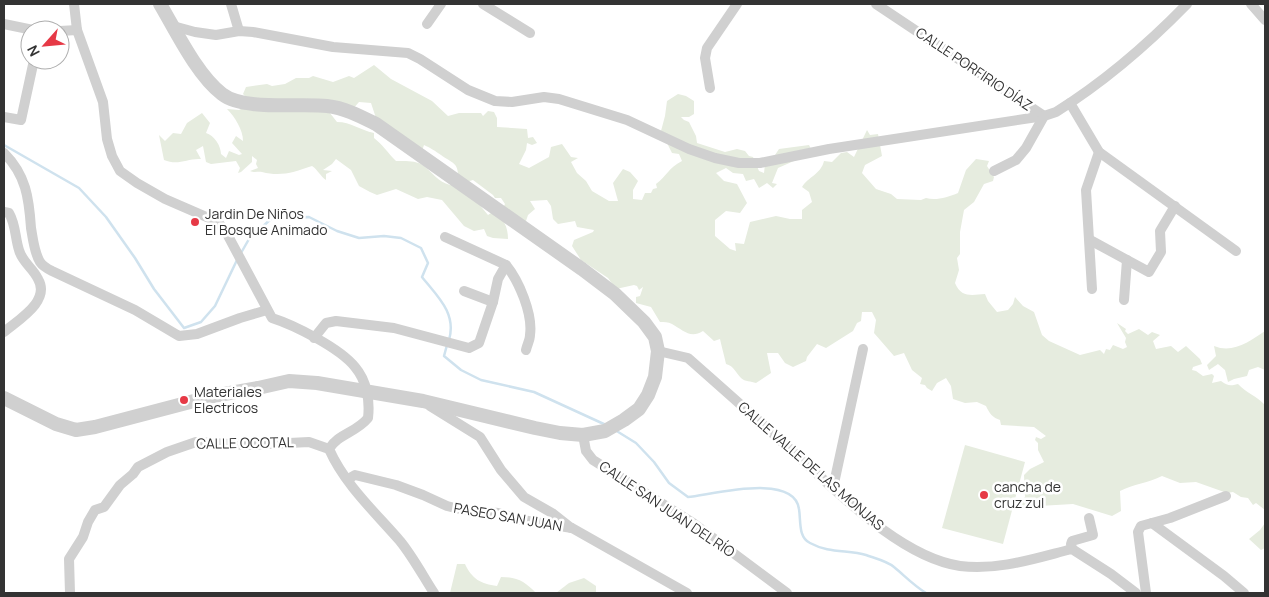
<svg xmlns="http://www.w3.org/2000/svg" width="1269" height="597" viewBox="0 0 1269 597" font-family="Manrope,sans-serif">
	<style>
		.green { fill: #e6ecdf }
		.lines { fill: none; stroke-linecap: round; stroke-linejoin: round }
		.stream { stroke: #cfe2ee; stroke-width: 2.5 }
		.minor { stroke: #d0d0d0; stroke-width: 10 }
		.tertiary { stroke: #d0d0d0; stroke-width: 14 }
		.poi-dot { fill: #e63946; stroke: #fff; stroke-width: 2 }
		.labels { text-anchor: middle; stroke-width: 5; stroke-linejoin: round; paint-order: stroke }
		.street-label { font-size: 14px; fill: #333; stroke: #fff }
		.poi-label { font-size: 14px; fill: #333; stroke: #fff; text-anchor: start }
	</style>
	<rect width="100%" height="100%" fill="#fff"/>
	<!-- green -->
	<g class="green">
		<path d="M374,65l17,14 41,22 16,15 11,-3h22l2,3 5,-5 6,1 3,6v9l30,2 1,9 5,-1 4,6 -5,2 -5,-2 -1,7 -7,14 10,4 20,-11 2,-10 11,-3 9,13 7,1 -7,4 6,11 9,8 6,10 17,10h9l-5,-18 10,-14 7,3 8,9 -5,9v9l9,1 3,-7h6l2,-4 4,-1 -1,-4c11,-8 12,-16 26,-23l-3,-7 -7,-1 -11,-22 4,-15 2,-15 11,-7 8,2 8,5v13l-5,3h-8l3,3 5,2 7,14 1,7 28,9 12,-3 8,2 4,5 4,1 6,14 5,2 1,-9 8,-6 6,-9 30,-4 2,4 -8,8 -25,11 -6,15 5,1 -4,4 -6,-5 -8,5 -5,-9 -8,2 -3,-7 -10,-1 -7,-5 -10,5 8,8 13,3 10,19 -7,10 -14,-2 -11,9v16l15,13 6,2 -1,-8 9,1 6,-22 26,-6 14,3h12v-9l10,-8 -3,-10 -7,-5c6,-10 19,-13 22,-26l8,1 9,-9 6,-1 7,5 13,-27 3,5 8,-1 4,22 -17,9 -3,8 14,16 15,5 6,5 24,1 5,-2c10,3 22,-1 32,-5l8,-23 10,-11 13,2 -2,5 7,11 -1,4 -9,3 -10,18 -10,8 -4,22v22l-3,4 2,12 -4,13c6,15 17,12 30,11l3,7 9,11 11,-2 5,-6 2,-7 8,9 11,6 8,23 7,6 31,14 20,-5 4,4 2,-5 4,1 3,-5 10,4 4,-2 -2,-5 1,-4 -9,-15 9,6 -1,2 3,3 11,-5 9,6 4,-3 8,3 -7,6 3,8 15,-3 7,6 8,-6 14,13 2,5 -9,3 -1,3 4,1 7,5 9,-2 2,2 -2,7 9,-2c7,5 9,5 17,3 8,9 19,12 27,21v105l-9,-7 -3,2 -5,-7 -7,-1 -8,-5 -6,1 -31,-11 -16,1 -18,-7c-13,7 -29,8 -42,15l1,20 -9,5 -39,-12 -34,2 -5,2h-8l-6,-4 5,-7 -1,-22 6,-6 14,-7 -6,-12v-7l-3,-3 1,-3 5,2 5,-3 -12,-9 -33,-2 -1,-5c-7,-2 -11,-7 -14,-14l-9,-4 -12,1 -12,-4 -2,-13 -5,-8 -9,5 -5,8 -5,-3 -2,-3 -5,-1 2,-6 -10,-8 -8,-17 -10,3 -20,-23 2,-13 -4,-8h-10l-1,9 -4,2 -4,8 -27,17 -9,-4 -10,13 -1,4 -13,6 -8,-4 -7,-10h-11l4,20 -15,10c-5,-2 -11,-1 -15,-5 -5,-5 -7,-12 -15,-14 -2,-9 -4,-16 -6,-25l-6,2 -11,-10c-13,8 -20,-1 -31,-7 -4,-2 -8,-2 -12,-2l-9,-15 -15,-4v-6l4,-1 3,-9 -4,3 -2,-4 -3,-1 -18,4 -8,-11 -27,-18 -9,-14 2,-6 19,-8 1,-2 -17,-3 -2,-6 -17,3 -5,-5 -2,-13 -4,-6 -17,1 5,8 -7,6 -2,6h-6l-17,-13 2,-4 -4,-6h-6l-2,-3 -20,-15 -10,3 -5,-3c1,-18 -5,-16 -17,-25 -6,-4 -10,-7 -17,-10l-2,6 -41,-18 -10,-30 -12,-1 -7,8 -26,-2 11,14c14,0 23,8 37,11v5c8,6 14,15 22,23 9,0 20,-1 28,5 9,7 14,16 26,19l3,-2 25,20 10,12 3,-2c13,4 17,14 17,26l-15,-1 -6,-2 -3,-7 -10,2 -10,-5 -22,-26 -15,-3 -9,2 -22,-10 -19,6 -7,-3 -11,-6 -8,-16 -15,-11 -4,5 -9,6 9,1 -6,3v6c-6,-4 -8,-10 -14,-14 -18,6 -31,11 -50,6 -4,-1 -7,1 -12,-1l8,-3 -2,-4 1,-4 -5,-4v6l-11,10 -3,1 2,-5 -4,-7 -25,3 -5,-2 -3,-16 -7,4 5,9c-14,-1 -22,7 -37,1l-5,-25 6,6 8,-8 8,1 6,-11 15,-10 8,10 -4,10c8,2 15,13 15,21l5,4 3,-7 10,4 3,-1 -10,-11 4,-7 7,5c0,-11 -8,-24 -16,-32l12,1 13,-7 -9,-9 3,-7 21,-3 5,2 13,-2 11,-6h13l4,-2 20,6 16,-6 5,2z"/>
		<path d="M1265,331v39l-7,-3 -9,3 -2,6 -13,3 -6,3 -3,-12 -7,-6 -9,6 -2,-5 9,-9 -2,-10c19,8 36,-5 51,-15z"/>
		<polygon points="965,445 1025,462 1003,544 942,528"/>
		<polygon points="1265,523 1265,548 1261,550 1249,539 1260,530"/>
		<path d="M457,564h8c7,15 16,20 32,22l4,-9c17,0 24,5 35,16h-86z"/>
		<polygon points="584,578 596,586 596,593 556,593 569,583"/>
	</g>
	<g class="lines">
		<!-- stream -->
		<g class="stream">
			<polyline points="4,145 79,188 106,217 135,258 154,289 184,328 201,322 215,306 237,260"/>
			<path d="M241,253l8,-14 23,-21 37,-1 28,14 22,7 25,-2 17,2 20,10 7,15 -6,14c15,19 35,36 27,63"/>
			<polyline points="447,345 444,356 461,370 481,380 534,392 606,425"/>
			<path d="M615,430l21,13 18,19 15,21 19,14c23,-2 106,-25 111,12 2,12 -1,28 11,34 18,10 38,7 56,12 8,3 21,6 28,12 11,9 19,18 32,26"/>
		</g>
		<!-- minor -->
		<g class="minor">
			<path d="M74,4l3,26 26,72 4,37 5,17 8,15 17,12 28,16 53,23 8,10 46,86c22,7 68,30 83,49 12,14 15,34 13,51 -11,14 -30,16 -39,31 16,36 46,63 71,92 13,16 23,35 34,52"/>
			<polyline points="231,4 239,31"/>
			<polyline points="483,4 530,33"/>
			<polyline points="876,4 1044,116"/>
			<polyline points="1251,4 1265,20"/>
			<polyline points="4,24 33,30"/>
			<polyline points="427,24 441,4"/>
			<path d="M173,26l22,6 21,3 23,-4 14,1 80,15 75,6 12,6 48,31 27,11 17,1 32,-5 15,2 68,21 62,29 26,9 24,5h21l69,-14 215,-33 12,-4c48,-30 92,-68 131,-108"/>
			<polyline points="60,31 77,30"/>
			<polyline points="710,88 705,58 707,48 737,4"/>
			<polyline points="1070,103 1099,152 1236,251"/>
			<polyline points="4,117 21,120 34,60"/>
			<path d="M4,153c22,22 25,45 27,75 2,11 3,24 9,34 2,3 8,7 12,9l83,39 44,26 18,-2 43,-16 27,-8"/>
			<polyline points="994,171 1016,160 1026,148 1044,116"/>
			<path d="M4,212l5,1c7,12 6,25 10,37 3,12 14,18 19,29 13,22 -20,41 -34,53"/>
			<polyline points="445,237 506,265"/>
			<polyline points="1090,240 1149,272 1161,252 1160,231 1175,206"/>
			<polyline points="1092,289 1086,190 1099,152"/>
			<polyline points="464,291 493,302"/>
			<polyline points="1124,300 1127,260"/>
			<path d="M314,338l12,-15 10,-2 58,7 75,20 10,-5 14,-41 5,-23 8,-14c13,16 27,49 24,70 0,5 -3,10 -4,15"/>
			<path d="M658,351l30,7c34,30 68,60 102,91 45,40 109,108 170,117 38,5 76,-8 112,-17l39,25 25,19"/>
			<polyline points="430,406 480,437 501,470 524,497 552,513 571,528"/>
			<polyline points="583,435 586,451 593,460 693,523 787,593"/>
			<polyline points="348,479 355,475 396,485 423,495 447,506 459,509 498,513 522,520 572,528 687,593"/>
			<polyline points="833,488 863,349"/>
			<polyline points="1152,523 1224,576 1244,593"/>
			<polyline points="1072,549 1071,544 1072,541 1093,535 1089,518"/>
			<polyline points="70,593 69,559 83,537 88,522 95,510 104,507 120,485 133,474 138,467 167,452 196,442 247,445 309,442 329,449"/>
			<polyline points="1146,593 1138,532 1141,526 1170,518 1226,496"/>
		</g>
		<!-- tertiary -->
		<path class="tertiary" d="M4,398l52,26 20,6 19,-3 118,-31 45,-8 31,-7 28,2 106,18 112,27 25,5 23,2 22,-4 19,-11 15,-11 9,-14 7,-18 3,-26 -3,-14 -11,-15 -29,-28 -33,-25 -206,-145c-16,-8 -31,-16 -49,-18 -28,-3 -83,5 -105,-12 -25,-19 -46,-63 -62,-90"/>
	</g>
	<!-- markers -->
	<g class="poi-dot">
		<circle cx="195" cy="222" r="5"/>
		<circle cx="184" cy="400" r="5"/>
		<circle cx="984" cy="495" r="5"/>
	</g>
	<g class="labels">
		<!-- street labels -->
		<g class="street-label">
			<text transform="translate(974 69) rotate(34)" y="5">CALLE PORFIRIO DÍAZ</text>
			<text transform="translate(245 443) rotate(-1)" y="5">CALLE OCOTAL</text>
			<text transform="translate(811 466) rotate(41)" y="5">CALLE VALLE DE LAS MONJAS</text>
			<text transform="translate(667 509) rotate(34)" y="5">CALLE SAN JUAN DEL RÍO</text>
			<text transform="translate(508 517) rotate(10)" y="5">PASEO SAN JUAN</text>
		</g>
		<!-- poi labels -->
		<g class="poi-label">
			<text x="205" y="219">Jardin De Niños<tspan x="205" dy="16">El Bosque Animado</tspan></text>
			<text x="194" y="397">Materiales<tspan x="194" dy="16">Electricos</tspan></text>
			<text x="994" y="492">cancha de<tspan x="994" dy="16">cruz zul</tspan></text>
		</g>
	</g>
	<!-- border -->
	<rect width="1269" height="597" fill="none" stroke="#333333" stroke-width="10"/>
	<!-- north arrow -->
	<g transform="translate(45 45) rotate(243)"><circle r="24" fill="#ffffff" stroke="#adadad"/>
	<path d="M0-4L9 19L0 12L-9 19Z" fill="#e63946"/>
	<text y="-8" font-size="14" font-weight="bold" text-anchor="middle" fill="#333333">N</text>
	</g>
</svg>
